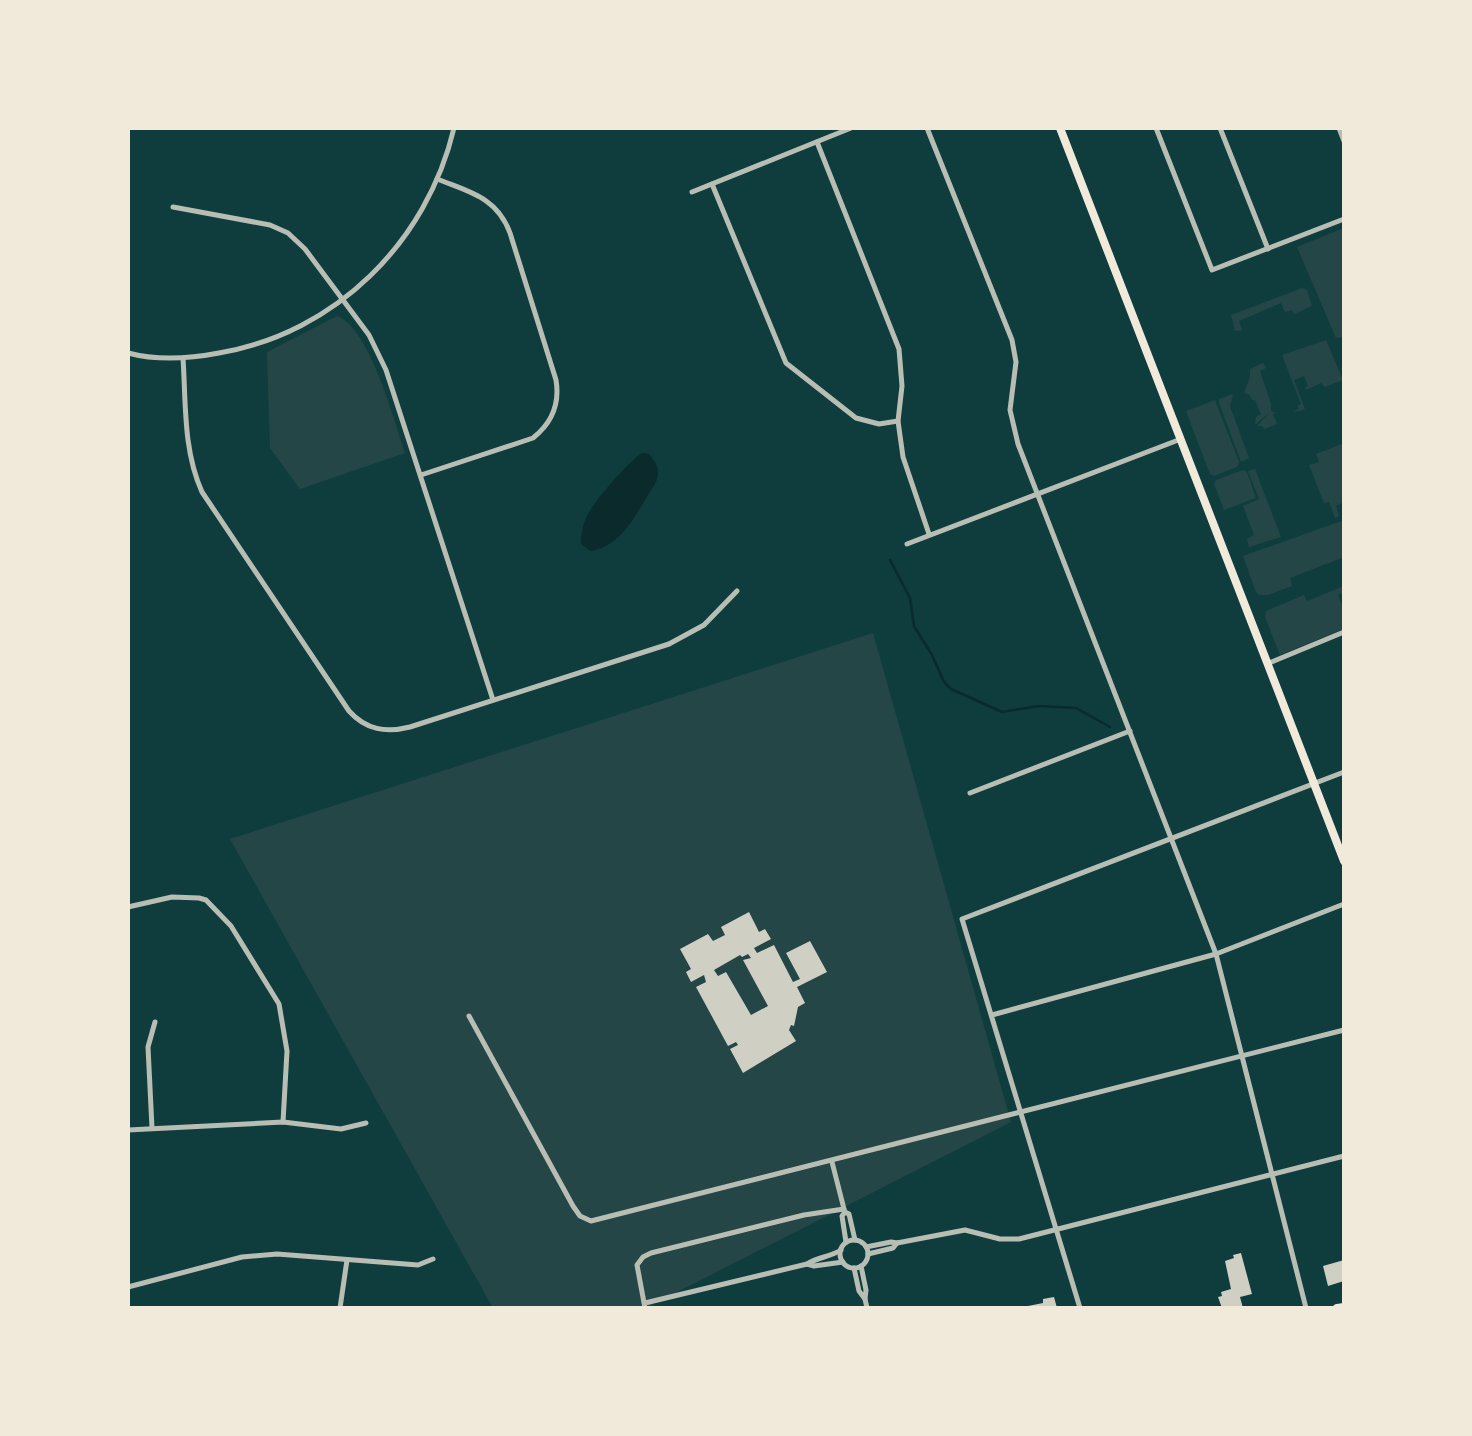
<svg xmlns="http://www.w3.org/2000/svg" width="1472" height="1436" viewBox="0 0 1472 1436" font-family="'DM Sans',sans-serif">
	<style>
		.green { fill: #244646 }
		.water { fill: #0a2a2b }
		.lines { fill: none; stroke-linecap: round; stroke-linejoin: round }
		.stream { stroke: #0a2a2b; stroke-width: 2.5 }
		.building { fill: #cfcfc3; fill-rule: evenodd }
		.minor { stroke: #b8beb3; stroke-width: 5 }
		.primary { stroke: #f1e9da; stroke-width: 8 }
	</style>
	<rect width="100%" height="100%" fill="#0f3d3e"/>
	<!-- green -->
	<g class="green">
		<polygon points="1344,228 1344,337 1336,338 1297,247"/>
		<polygon points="1302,288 1307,290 1312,306 1294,314 1292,310 1285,312 1281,303 1239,321 1242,330 1235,331 1231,315"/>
		<path d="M337,316c33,12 57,105 68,137l-105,36 -30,-41 -3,-96z"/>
		<polygon points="1326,340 1343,380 1325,387 1321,383 1306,390 1305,387 1308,386 1304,376 1294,380 1305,409 1295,412 1294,411 1299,409 1298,406 1301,404 1282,355"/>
		<polygon points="1263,363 1266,368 1260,371 1271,404 1271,411 1275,413 1273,414 1277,424 1264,429 1262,426 1257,426 1270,412 1255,425 1256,417 1261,414 1255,400 1252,400 1250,395 1244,393 1250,377 1250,369"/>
		<polygon points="1233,394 1230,406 1249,458 1241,462 1219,403 1219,399"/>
		<polygon points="1215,400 1239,462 1237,467 1214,476 1210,474 1186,411"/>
		<polygon points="1344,443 1344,502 1336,506 1339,516 1335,518 1329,502 1324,503 1309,465 1319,462 1316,454"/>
		<polygon points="1255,469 1281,537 1249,547 1247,539 1254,535 1243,506 1259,499 1248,471"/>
		<polygon points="1243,470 1247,472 1256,498 1224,510 1214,484 1216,480"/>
		<polygon points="1344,520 1344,557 1290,578 1292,586 1268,595 1259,595 1256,592 1243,556"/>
		<polygon points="1344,586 1344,592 1338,595 1344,610 1344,629 1280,655 1265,617 1266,611 1304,595 1307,601"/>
		<polygon points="873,633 1011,1122 646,1308 493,1308 230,839"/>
	</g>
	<!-- water -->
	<path class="water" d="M642,453l7,1c5,6 10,13 9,21 -1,8 -7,15 -11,22 -14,23 -28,50 -57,54l-9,-7c0,-8 1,-16 4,-24 5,-15 43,-58 57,-67z"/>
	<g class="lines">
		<!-- stream -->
		<polyline class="stream" points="890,560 910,598 914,626 932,655 944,682 951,689 1002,712 1038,706 1076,708 1110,727"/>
	</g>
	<!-- building -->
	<g class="building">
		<path d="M749,912l10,20 6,-3 6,10 -17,9 3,5 17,-8 19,37 7,-3 -14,-26 24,-12 17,31 -30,15 8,16 -7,4 -4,19 -3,-1 -2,5 7,11 -53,32 -13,-24 8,-4 -2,-3 -8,4 -32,-59 10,-5 -2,-7 -13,7 -5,-10 5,-3 -11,-20 28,-15 5,7 12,-6 -4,-8zM748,954l3,4 -8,2 25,46 -17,9 -25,-43 -8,4 -4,-6 26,-15 2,2z"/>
		<polygon points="1241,1253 1252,1294 1240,1297 1243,1308 1222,1308 1218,1297 1222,1296 1221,1292 1231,1289 1225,1261 1234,1258 1233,1255"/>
		<polygon points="1344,1260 1344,1281 1328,1286 1323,1266"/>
		<polygon points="1054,1297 1057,1308 1023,1308 1023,1307 1043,1303 1043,1299"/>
	</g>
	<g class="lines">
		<!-- minor -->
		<g class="minor">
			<polyline points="927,128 1012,340 1016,362 1010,410 1018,444 1216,954 1306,1308"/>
			<polyline points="1156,128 1212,270 1344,219"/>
			<polyline points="1220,128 1268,249"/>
			<polyline points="1339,128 1344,141"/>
			<polyline points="817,142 899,349 902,386 898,421 903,457 929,534"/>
			<polyline points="712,184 786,363 856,418 879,424 898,421"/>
			<polyline points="692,192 851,128"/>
			<polyline points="173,207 270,225 288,233 305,249 369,335 386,370 493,700"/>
			<path d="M128,353c30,8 60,6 91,0 117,-20 208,-111 235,-225"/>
			<path d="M183,358c3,45 0,92 19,134l147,219c17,19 37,22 61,16l259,-83 35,-19 33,-34"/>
			<path d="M421,475l112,-37c19,-15 27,-34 23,-58l-46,-147c-13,-36 -41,-41 -73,-54"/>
			<polyline points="907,544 1181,439"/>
			<polyline points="1269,663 1344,632"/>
			<polyline points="970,793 1130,731"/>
			<polyline points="128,907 172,897 199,898 206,900 231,926 279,1004 287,1051 283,1122"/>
			<polyline points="992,1015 1216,954 1344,904"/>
			<polyline points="469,1016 573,1206 580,1216 591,1221 1344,1030"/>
			<polyline points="152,1128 148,1047 155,1022"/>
			<polyline points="128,1130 283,1122 341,1129 366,1123"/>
			<polyline points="832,1162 844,1209"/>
			<circle cx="854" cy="1254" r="14"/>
			<polyline points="846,1242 842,1216 845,1212 849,1214 855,1240"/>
			<polyline points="897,1243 965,1230 1000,1239 1019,1239 1344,1156"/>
			<polyline points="866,1247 891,1242 897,1243 893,1248 868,1254"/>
			<path d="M841,1250c-11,7 -23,7 -34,14l7,2 29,-4"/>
			<polyline points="854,1268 859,1291 865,1299 866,1290 861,1266"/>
			<polyline points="128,1287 242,1257 277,1254 418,1265 433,1259"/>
			<polyline points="865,1299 867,1308"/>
			<polyline points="645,1303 807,1264"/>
			<polyline points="340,1308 347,1260"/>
			<polyline points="645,1308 637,1265 643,1257 651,1253 804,1215 844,1209"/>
			<polyline points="1080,1308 962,919 1344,772"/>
		</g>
		<!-- primary -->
		<g class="primary">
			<polyline points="1060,128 1344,861"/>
			<polyline points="1337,1308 1344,1307"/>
		</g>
	</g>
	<!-- border -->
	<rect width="1472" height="1436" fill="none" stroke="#f1e9da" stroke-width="260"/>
</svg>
